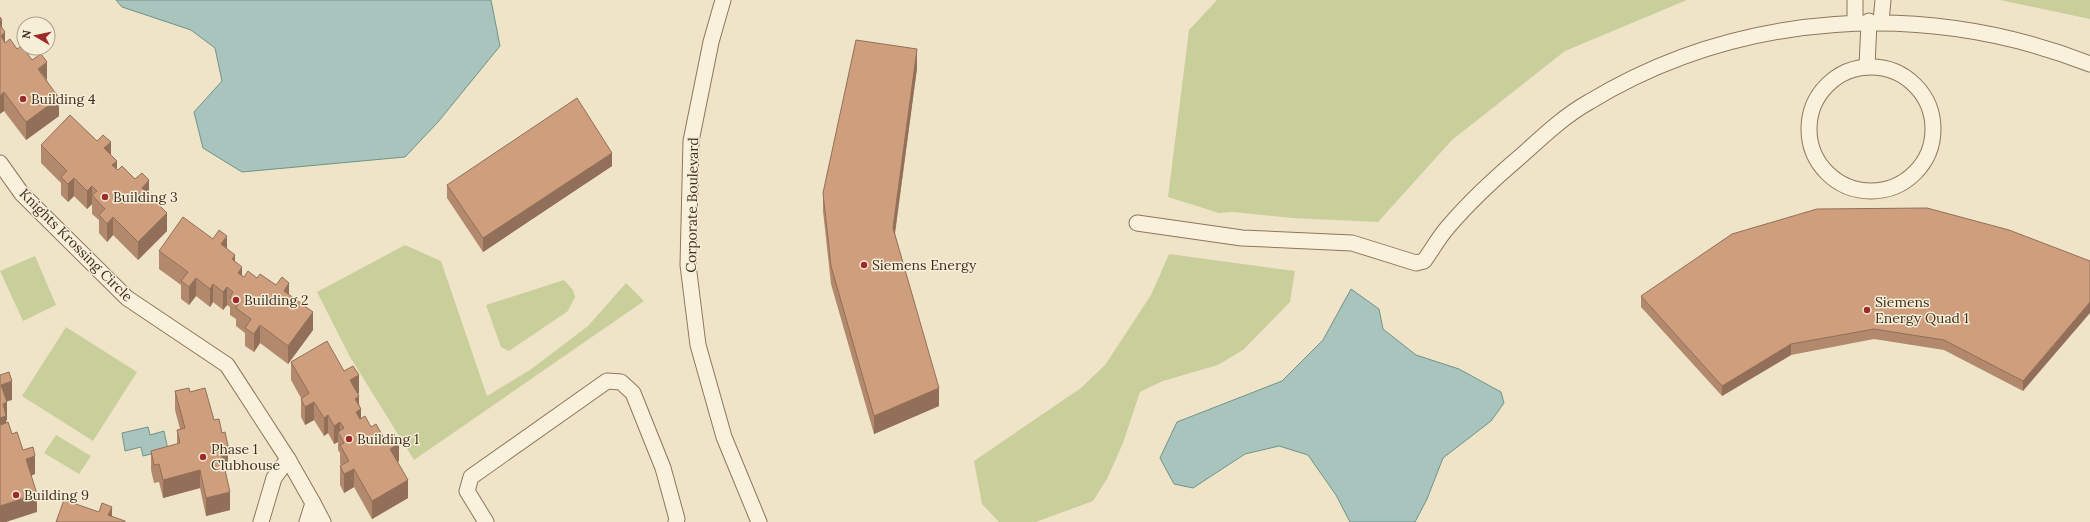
<svg xmlns="http://www.w3.org/2000/svg" width="2090" height="522" viewBox="0 0 2090 522" font-family="Lora,serif">
	<style>
		.green { fill: #c9cf9b }
		.water { fill: #a9c4bc; stroke: #6f938a }
		.lines { fill: none; stroke-linecap: round; stroke-linejoin: round }
		.minor-casing { stroke: #8d765c; stroke-width: 17 }
		.minor { stroke: #faf1dc; stroke-width: 15 }
		.wall { fill: #b2896c }
		.shaded-wall { fill: #916f58 }
		.building { fill: #cf9f7d; stroke: #916f58 }
		.poi-dot { fill: #9e2a2b; stroke: #f7eed8; stroke-width: 1.5 }
		.labels { text-anchor: middle; stroke-width: 3; stroke-linejoin: round; paint-order: stroke }
		.poi-label { font-size: 14px; fill: #3d2e20; stroke: #f7eed8; text-anchor: start }
		.street-label { font-size: 14px; fill: #3d2e20; stroke: #f7eed8 }
	</style>
	<rect width="100%" height="100%" fill="#f0e4c8"/>
	<!-- green -->
	<g class="green">
		<polygon points="1217,0 1687,0 1565,51 1452,140 1378,222 1292,218 1233,212 1219,213 1168,197 1189,30"/>
		<polygon points="2000,0 2090,0 2090,19"/>
		<polygon points="405,245 441,261 487,396 530,370 588,326 626,283 644,301 414,460 350,357 317,292"/>
		<polygon points="1169,254 1295,271 1290,302 1243,350 1218,365 1163,381 1140,392 1123,443 1107,479 1093,501 1036,522 999,522 982,504 974,461 1081,388 1105,365 1151,295"/>
		<polygon points="35,256 56,305 23,321 0,271"/>
		<polygon points="564,280 573,290 575,297 568,311 509,351 501,347 486,305"/>
		<polygon points="66,327 137,372 93,441 22,396"/>
		<polygon points="56,435 91,456 79,474 44,453"/>
	</g>
	<!-- water -->
	<g class="water">
		<polygon points="116,0 491,0 500,46 438,122 405,157 242,172 203,148 194,112 222,81 215,48 191,30 122,7"/>
		<polygon points="1351,289 1379,309 1383,329 1416,355 1459,369 1501,392 1504,403 1491,421 1443,458 1427,499 1415,522 1350,522 1336,495 1308,455 1279,446 1245,454 1193,488 1174,484 1160,458 1177,422 1282,381 1323,340"/>
		<polygon points="148,427 150,435 164,431 168,450 143,456 141,447 125,451 122,433"/>
	</g>
	<g class="lines">
		<!-- minor casing -->
		<g class="minor-casing">
			<g id="minor">
				<polyline points="723,0 711,42 691,141 688,265 698,345 724,437 759,522"/>
				<polyline points="1855,0 1855,21"/>
				<polyline points="1881,21 1883,0"/>
				<polyline points="1867,67 1869,21"/>
				<circle cx="1871" cy="129" r="62"/>
				<polyline points="0,163 22,194 127,298 227,365 288,459 274,478 261,522"/>
				<path d="M1137,223l105,15 110,5 64,20 8,-2c8,-11 15,-24 24,-34 22,-26 47,-49 73,-71 21,-19 43,-40 68,-54 152,-92 337,-102 501,-38"/>
				<polyline points="288,459 313,503 307,522"/>
				<polyline points="313,503 323,522"/>
				<polyline points="486,522 467,491 471,477 607,381 621,382 633,393 663,468 677,519 676,522"/>
			</g>
		</g>
		<!-- minor -->
		<use href="#minor" class="minor"/>
	</g>
	<!-- wall -->
	<g class="wall">
		<polygon points="2,29 5,32 5,43 17,49 47,80 59,116 26,140 4,111"/>
		<polygon points="917,68 895,234 939,406 874,434 831,284 823,211 823,193"/>
		<polygon points="41,145 111,155 117,170 149,195 167,231 138,260 113,235 107,242 99,233 99,220 92,214 92,204 87,209 74,196 68,202 61,195 61,183 41,163"/>
		<polygon points="612,166 483,252 447,198 447,185"/>
		<polygon points="227,249 235,261 242,276 244,277 257,278 289,295 313,330 288,364 260,343 254,352 245,346 245,333 236,326 236,319 230,315 230,307 227,305 223,310 213,302 210,307 196,296 189,305 181,299 181,285 159,269 159,251"/>
		<polygon points="2090,261 2023,391 1944,350 1874,339 1791,355 1722,396 1641,307 1641,296"/>
		<polygon points="291,362 344,371 359,393 358,394 361,419 371,427 385,440 399,461 398,462 408,498 372,519 354,487 344,493 340,485 340,466 341,466 340,463 340,453 338,450 338,442 334,444 328,433 324,436 314,420 305,425 301,417 301,398 291,380"/>
		<polygon points="175,391 190,392 214,420 228,464 224,465 230,510 206,516 200,488 163,498 159,482 154,483 151,470 151,451 177,444 177,430 180,429 175,410"/>
	</g>
	<!-- shaded-wall -->
	<g class="shaded-wall">
		<polygon points="2,20 2,35 5,32 5,51 0,40 0,22"/>
		<polygon points="917,49 917,68 893,246 893,228"/>
		<polygon points="47,62 47,80 38,69"/>
		<polygon points="4,92 4,111 0,114 0,96"/>
		<polygon points="59,98 59,116 26,140 26,122"/>
		<polygon points="111,142 111,160 104,148"/>
		<polygon points="612,153 612,166 483,252 483,238"/>
		<polygon points="117,161 117,179 112,165"/>
		<polygon points="74,178 74,196 68,202 68,184"/>
		<polygon points="149,180 149,199 142,188"/>
		<polygon points="92,186 92,204 87,209 87,191"/>
		<polygon points="167,213 167,231 138,260 138,242"/>
		<polygon points="113,217 113,235 107,242 107,224"/>
		<polygon points="227,236 227,254 221,244"/>
		<polygon points="235,255 235,273 232,259"/>
		<polygon points="242,267 242,285 238,273"/>
		<polygon points="196,278 196,296 189,305 189,287"/>
		<polygon points="289,283 289,301 284,291"/>
		<polygon points="213,284 213,302 210,307 210,289"/>
		<polygon points="227,287 227,305 223,310 223,292"/>
		<polygon points="2090,302 2090,313 2023,391 2023,381"/>
		<polygon points="313,312 313,330 288,364 288,346"/>
		<polygon points="260,325 260,343 254,352 254,334"/>
		<polygon points="1791,344 1791,355 1722,396 1722,386"/>
		<polygon points="359,375 359,393 350,398 350,380"/>
		<polygon points="12,381 12,400 1,403 1,385"/>
		<polygon points="939,388 939,406 874,434 874,416"/>
		<polygon points="359,396 359,410 361,409 361,428 355,417 355,399"/>
		<polygon points="7,402 7,420 6,421 6,434 0,436 0,418 3,404"/>
		<polygon points="314,402 314,420 305,425 305,407"/>
		<polygon points="328,415 328,433 324,436 324,418"/>
		<polygon points="340,422 340,436 338,432 338,442 334,444 334,426"/>
		<polygon points="399,443 399,461 390,467 390,449"/>
		<polygon points="228,446 228,464 220,466 220,448"/>
		<polygon points="35,456 35,474 26,478 26,459"/>
		<polygon points="354,469 354,487 344,493 344,474"/>
		<polygon points="200,470 200,488 163,498 163,480"/>
		<polygon points="408,480 408,498 372,519 372,501"/>
		<polygon points="230,492 230,510 206,516 206,498"/>
		<polygon points="37,494 37,512 6,522 0,522 0,506"/>
		<polygon points="112,507 112,522 108,515"/>
	</g>
	<!-- building -->
	<g class="building">
		<polygon points="0,17 2,20 0,22"/>
		<polygon points="0,25 5,32 1,36 5,43 10,39 17,49 22,46 32,60 41,54 47,62 38,69 59,98 26,122 4,92 0,96"/>
		<polygon points="856,40 917,49 893,228 939,388 874,416 831,266 823,193"/>
		<polygon points="577,98 612,153 483,238 447,185"/>
		<polygon points="70,115 97,141 103,135 111,142 104,148 117,161 112,165 118,170 122,166 135,179 142,173 149,180 142,188 167,213 138,242 113,217 107,224 99,215 105,209 92,195 97,191 92,186 87,191 74,178 68,184 61,177 67,171 41,145"/>
		<polygon points="1927,208 2009,230 2090,261 2090,302 2023,381 1944,340 1874,329 1791,344 1722,386 1641,296 1732,234 1817,209"/>
		<polygon points="183,217 213,239 219,230 227,236 221,244 235,255 232,259 242,267 238,273 244,277 248,271 257,278 260,274 276,285 282,277 289,283 284,291 313,312 288,346 260,325 254,334 245,328 251,319 236,308 239,303 230,297 233,292 227,287 223,292 213,284 210,289 196,278 189,287 181,281 188,272 159,251"/>
		<polygon points="327,341 344,371 353,366 359,375 350,380 359,396 355,399 361,409 356,412 360,419 365,416 371,427 376,424 385,440 394,434 399,443 390,449 408,480 372,501 354,469 344,474 340,466 349,461 340,445 344,443 338,432 344,428 340,422 334,426 328,415 324,418 314,402 305,407 301,399 309,393 291,362"/>
		<polygon points="9,372 12,381 1,385 7,402 3,404 6,416 0,418 0,375"/>
		<polygon points="189,388 190,392 205,388 214,420 219,419 222,433 225,432 228,446 220,448 230,492 206,498 200,470 163,480 159,464 154,465 151,451 180,443 177,430 185,428 175,391"/>
		<polygon points="0,420 1,425 8,422 12,434 17,432 23,450 33,447 35,456 26,459 37,494 0,506"/>
		<polygon points="64,500 99,512 102,503 112,507 108,515 125,521 125,522 56,522"/>
	</g>
	<!-- markers -->
	<g class="poi-dot">
		<circle cx="23" cy="99" r="4"/>
		<circle cx="105" cy="197" r="4"/>
		<circle cx="864" cy="265" r="4"/>
		<circle cx="236" cy="300" r="4"/>
		<circle cx="1867" cy="310" r="4"/>
		<circle cx="349" cy="439" r="4"/>
		<circle cx="203" cy="457" r="4"/>
		<circle cx="16" cy="495" r="4"/>
	</g>
	<g class="labels">
		<!-- poi labels -->
		<g class="poi-label">
			<text x="31" y="104">Building 4</text>
			<text x="113" y="202">Building 3</text>
			<text x="872" y="270">Siemens Energy</text>
			<text x="244" y="305">Building 2</text>
			<text x="1875" y="307">Siemens<tspan x="1875" dy="16">Energy Quad 1</tspan></text>
			<text x="357" y="444">Building 1</text>
			<text x="211" y="454">Phase 1<tspan x="211" dy="16">Clubhouse</tspan></text>
			<text x="24" y="500">Building 9</text>
		</g>
		<!-- street labels -->
		<g class="street-label">
			<text transform="translate(692 205) rotate(-89)" y="5">Corporate Boulevard</text>
			<text transform="translate(76 245) rotate(45)" y="5">Knights Krossing Circle</text>
		</g>
	</g>
	<!-- north arrow -->
	<g transform="translate(36 36) rotate(279)"><circle r="19" fill="#f7eed8" stroke="#ada18e"/>
	<path d="M0-3L7 15L0 10L-7 15Z" fill="#9e2a2b"/>
	<text y="-6" font-size="11" font-weight="bold" text-anchor="middle" fill="#3d2e20">N</text>
	</g>
</svg>
